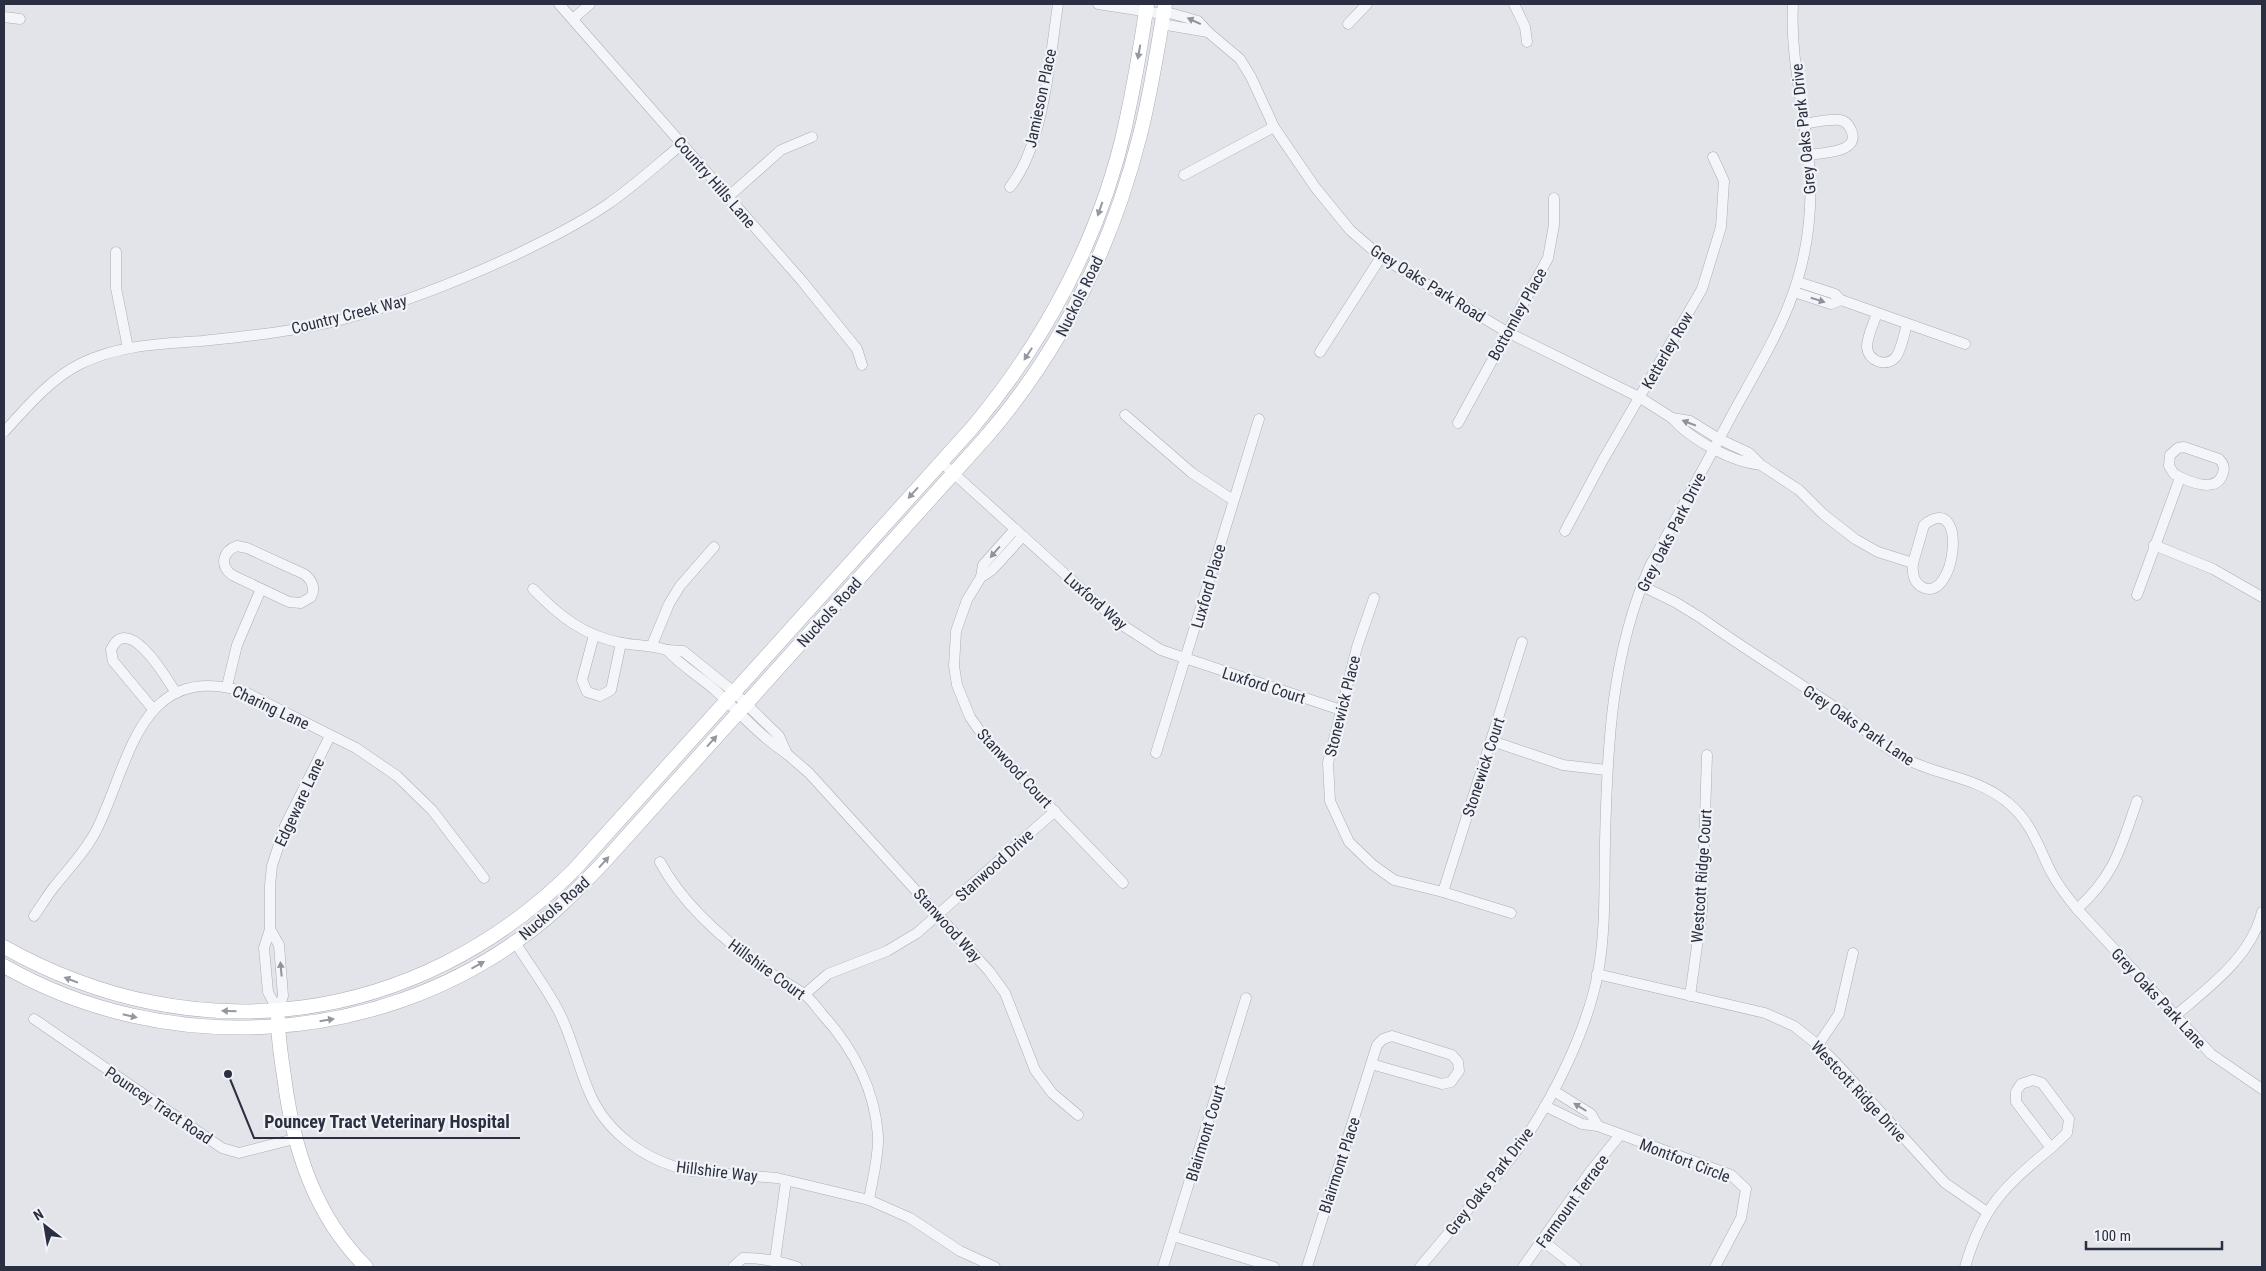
<svg xmlns="http://www.w3.org/2000/svg" width="2266" height="1271" viewBox="0 0 2266 1271" font-family="'Roboto Condensed',sans-serif">
	<style>
		.lines { fill: none; stroke-linecap: round; stroke-linejoin: round }
		.street-casing { stroke: #abaeb7; stroke-width: 11 }
		.secondary-casing { stroke: #abaeb7; stroke-width: 15 }
		.street { stroke: #f4f5f8; stroke-width: 10 }
		.secondary { stroke: #fff; stroke-width: 14 }
		.oneway { fill: #8f929c }
		.oneway2 { fill: #9497a0 }
		.labels { text-anchor: middle; stroke-width: 4.5; stroke-linejoin: round; paint-order: stroke }
		.street-label { font-size: 16px; fill: #2a2f41; stroke: #f1f3f7 }
		.leader { fill: none; stroke: #2a2f41; stroke-width: 2 }
		.callout-dot { fill: #2a2f41; stroke: #f1f3f7; stroke-width: 2 }
		.callout-label { font-size: 18px; text-anchor: middle; font-weight: bold; fill: #2a2f41; stroke: #f1f3f7; stroke-width: 4.5; stroke-linejoin: round; paint-order: stroke }
	</style>
	<rect width="100%" height="100%" fill="#e2e4ea"/>
	<g class="lines">
		<!-- street casing -->
		<g class="street-casing">
			<g id="street">
				<polyline points="559,4 802,281 857,349 862,365"/>
				<polyline points="1098,4 1163,14"/>
				<polyline points="1514,4 1525,27 1527,42"/>
				<polyline points="4,17 20,19"/>
				<polyline points="573,19 590,4"/>
				<polyline points="1161,24 1208,32 1198,21 1163,11"/>
				<polyline points="1348,24 1367,4"/>
				<polyline points="1208,32 1240,59 1251,77 1274,127 1315,187 1350,230 1381,257 1507,332 1639,397 1672,418"/>
				<path d="M1804,124c11,-2 24,-5 36,-4 5,1 9,5 11,10 11,23 -31,23 -44,25"/>
				<polyline points="1184,175 1274,127"/>
				<path d="M1010,187c34,-42 40,-130 48,-183"/>
				<polyline points="728,197 781,150 812,137"/>
				<polyline points="116,252 116,288 128,348"/>
				<polyline points="1798,282 1835,294 1841,300 1965,344"/>
				<polyline points="1794,292 1831,304 1841,300"/>
				<path d="M1877,313c-3,10 -10,23 -10,34 1,14 19,21 29,10 6,-9 8,-23 11,-33"/>
				<polyline points="1320,352 1381,257"/>
				<polyline points="1125,415 1192,473 1233,500"/>
				<polyline points="1458,423 1548,258 1554,225 1554,198"/>
				<path d="M4,432c22,-24 46,-53 76,-68 38,-19 80,-20 122,-23 47,-5 96,-10 142,-22 60,-16 115,-38 171,-64 31,-15 64,-31 93,-51 26,-18 50,-40 74,-60"/>
				<path d="M2184,447l35,12c4,4 6,9 4,14 -6,22 -36,8 -49,1l-5,-8 1,-11 8,-7z"/>
				<polyline points="941,462 1119,623 1161,650 1341,710"/>
				<path d="M1761,465c-29,-3 -70,-25 -89,-47l18,3 29,18 30,14 12,12 38,25 24,24 32,25 23,13 35,11c-1,9 0,19 9,24 34,18 47,-98 2,-62l-11,38"/>
				<polyline points="1015,529 983,565 981,577 967,600 956,631 954,666 957,685 970,717 986,740 1123,883"/>
				<polyline points="1565,531 1603,460 1702,289 1721,227 1724,181 1713,157"/>
				<polyline points="2154,545 2213,569 2262,597"/>
				<path d="M237,546l10,2 57,26c8,6 12,14 7,23l-10,6 -12,-1 -57,-27c-13,-10 -9,-24 5,-29z"/>
				<polyline points="981,577 992,570 1023,536"/>
				<path d="M1642,586l33,16 26,16c48,34 99,65 148,99 17,13 32,29 51,39 35,20 76,20 107,46 24,19 31,44 44,70 7,13 16,25 26,37l134,145 51,35"/>
				<path d="M533,589c26,27 51,47 89,54 16,3 30,2 45,7"/>
				<polyline points="2137,595 2180,478"/>
				<polyline points="1374,598 1357,647 1328,763 1330,801 1349,842 1373,865 1394,880 1443,892 1511,913"/>
				<polyline points="594,635 582,680 587,692 600,696 611,690 621,643"/>
				<polyline points="652,645 669,604 680,586 714,547"/>
				<path d="M667,650l16,1 51,41 45,44 8,18c-27,-18 -48,-42 -72,-64 -16,-14 -34,-24 -48,-40z"/>
				<polyline points="227,686 237,645 261,589"/>
				<path d="M153,709l-40,-48 -2,-11c17,-39 56,29 65,43"/>
				<polyline points="1492,741 1563,765 1606,770"/>
				<polyline points="1156,753 1259,419"/>
				<polyline points="787,754 809,773 989,971 1005,993 1035,1070 1052,1093 1078,1115"/>
				<path d="M660,862c25,46 69,83 112,112 11,7 22,13 32,20 7,5 13,14 18,20 31,34 53,76 56,122 1,21 -6,44 -9,64"/>
				<polyline points="1443,892 1522,642"/>
				<path d="M2077,909c38,-34 44,-62 60,-108"/>
				<path d="M34,916c7,-10 13,-20 20,-29 15,-19 32,-36 43,-58 34,-70 43,-169 148,-137l111,56 41,28 35,34 52,68"/>
				<polyline points="270,929 279,945 283,996 278,1011"/>
				<path d="M515,942c14,23 31,45 43,68 13,24 19,53 30,79 17,44 58,72 103,82l86,7 92,22 41,18 50,33 35,16"/>
				<polyline points="1597,974 1765,1013 1794,1026 1818,1045 1837,1064 1945,1183 1987,1212"/>
				<polyline points="805,994 828,974 887,951 917,933 1055,811"/>
				<polyline points="1690,996 1702,910 1707,755"/>
				<polyline points="278,1011 268,992 264,948 270,929 270,885 272,866 285,826 330,736"/>
				<path d="M2175,1016c34,-29 76,-59 87,-104"/>
				<polyline points="34,1019 222,1148 239,1153 294,1139"/>
				<polyline points="1818,1045 1839,1014 1853,953"/>
				<polygon points="2033,1080 2042,1083 2069,1119 2067,1133 2051,1148 2016,1102 2016,1092 2021,1084"/>
				<polyline points="1545,1106 1582,1124 1598,1126 1591,1114 1554,1091"/>
				<polyline points="1598,1126 1731,1175 1746,1189 1741,1218 1715,1267"/>
				<polyline points="1173,1236 1274,1267"/>
				<polyline points="1543,1241 1576,1267"/>
				<polyline points="775,1260 786,1181"/>
				<path d="M733,1267l10,-9c20,0 36,3 54,9"/>
				<polyline points="1163,1267 1246,998"/>
				<polyline points="1307,1267 1377,1045 1383,1039 1392,1036 1452,1055 1458,1062 1459,1071 1451,1082 1442,1084 1371,1064"/>
				<path d="M1420,1267c23,-27 46,-55 68,-82 12,-14 24,-27 34,-42 33,-48 65,-113 76,-170 8,-43 6,-87 7,-130 2,-95 6,-189 45,-277 28,-51 56,-102 83,-153 39,-71 73,-122 77,-206 4,-68 -21,-135 -17,-203"/>
				<polyline points="1523,1267 1590,1172 1620,1135"/>
				<path d="M1965,1267c17,-59 39,-81 86,-119"/>
			</g>
		</g>
		<!-- secondary casing -->
		<g class="secondary-casing">
			<g id="secondary">
				<path d="M4,947c192,108 413,79 570,-77l398,-442c73,-87 128,-190 153,-301 9,-41 16,-82 22,-123"/>
				<path d="M4,966c161,92 372,80 521,-31 29,-21 53,-46 78,-72l383,-426c75,-87 126,-191 154,-302 11,-43 18,-88 25,-131"/>
				<path d="M278,1019c0,19 3,38 6,57 9,72 30,139 82,191"/>
			</g>
		</g>
		<!-- street -->
		<use href="#street" class="street"/>
		<!-- secondary -->
		<use href="#secondary" class="secondary"/>
	</g>
	<!-- one-way arrows -->
	<defs><path id="oneway-solid" d="M-6-.8H1V-3.2L6.5 0L1 3.2V.8H-6Z" transform="scale(1.25)"/></defs>
	<g class="oneway">
		<use href="#oneway-solid" transform="translate(1194 21) rotate(-155)"/>
		<use href="#oneway-solid" transform="translate(1818 300) rotate(17)"/>
		<use href="#oneway-solid" transform="translate(1689 423) rotate(-159)"/>
		<use href="#oneway-solid" transform="translate(995 552) rotate(131)"/>
		<use href="#oneway-solid" transform="translate(281 969) rotate(-95)"/>
		<use href="#oneway-solid" transform="translate(1580 1107) rotate(-148)"/>
	</g>
	<g class="oneway2">
		<use href="#oneway-solid" transform="translate(1139 52) rotate(100)"/>
		<use href="#oneway-solid" transform="translate(1100 209) rotate(109)"/>
		<use href="#oneway-solid" transform="translate(1028 354) rotate(123)"/>
		<use href="#oneway-solid" transform="translate(913 493) rotate(132)"/>
		<use href="#oneway-solid" transform="translate(712 741) rotate(-48)"/>
		<use href="#oneway-solid" transform="translate(604 862) rotate(-48)"/>
		<use href="#oneway-solid" transform="translate(478 965) rotate(-29)"/>
		<use href="#oneway-solid" transform="translate(71 980) rotate(-159)"/>
		<use href="#oneway-solid" transform="translate(229 1011) rotate(-179)"/>
		<use href="#oneway-solid" transform="translate(130 1016) rotate(13)"/>
		<use href="#oneway-solid" transform="translate(327 1020) rotate(-9)"/>
	</g>
	<g class="labels">
		<!-- street labels -->
		<g class="street-label">
			<text transform="translate(1040 98) rotate(-78)" y="6">Jamieson Place</text>
			<text transform="translate(1803 129) rotate(-96)" y="6">Grey Oaks Park Drive</text>
			<text transform="translate(715 182) rotate(49)" y="6">Country Hills Lane</text>
			<text transform="translate(1428 283) rotate(32)" y="6">Grey Oaks Park Road</text>
			<text transform="translate(1079 296) rotate(-64)" y="6">Nuckols Road</text>
			<text transform="translate(349 314) rotate(-14)" y="6">Country Creek Way</text>
			<text transform="translate(1517 314) rotate(-61)" y="6">Bottomley Place</text>
			<text transform="translate(1667 350) rotate(-60)" y="6">Ketterley Row</text>
			<text transform="translate(1671 532) rotate(-63)" y="6">Grey Oaks Park Drive</text>
			<text transform="translate(1208 586) rotate(-74)" y="6">Luxford Place</text>
			<text transform="translate(1096 601) rotate(41)" y="6">Luxford Way</text>
			<text transform="translate(829 612) rotate(-48)" y="6">Nuckols Road</text>
			<text transform="translate(1264 685) rotate(18)" y="6">Luxford Court</text>
			<text transform="translate(1342 706) rotate(-76)" y="6">Stonewick Place</text>
			<text transform="translate(271 707) rotate(25)" y="6">Charing Lane</text>
			<text transform="translate(1859 725) rotate(34)" y="6">Grey Oaks Park Lane</text>
			<text transform="translate(1483 767) rotate(-72)" y="6">Stonewick Court</text>
			<text transform="translate(1015 768) rotate(47)" y="6">Stanwood Court</text>
			<text transform="translate(299 802) rotate(-65)" y="6">Edgeware Lane</text>
			<text transform="translate(994 865) rotate(-42)" y="6">Stanwood Drive</text>
			<text transform="translate(1701 876) rotate(-86)" y="6">Westcott Ridge Court</text>
			<text transform="translate(554 908) rotate(-41)" y="6">Nuckols Road</text>
			<text transform="translate(948 925) rotate(48)" y="6">Stanwood Way</text>
			<text transform="translate(767 969) rotate(36)" y="6">Hillshire Court</text>
			<text transform="translate(2159 998) rotate(47)" y="6">Grey Oaks Park Lane</text>
			<text transform="translate(1859 1091) rotate(47)" y="6">Westcott Ridge Drive</text>
			<text transform="translate(159 1105) rotate(34)" y="6">Pouncey Tract Road</text>
			<text transform="translate(1205 1133) rotate(-73)" y="6">Blairmont Court</text>
			<text transform="translate(1685 1160) rotate(21)" y="6">Montfort Circle</text>
			<text transform="translate(1339 1165) rotate(-72)" y="6">Blairmont Place</text>
			<text transform="translate(717 1171) rotate(7)" y="6">Hillshire Way</text>
			<text transform="translate(1489 1181) rotate(-52)" y="6">Grey Oaks Park Drive</text>
			<text transform="translate(1572 1201) rotate(-54)" y="6">Farmount Terrace</text>
		</g>
	</g>
	<!-- callouts -->
	<path class="leader" d="M228 1074L254 1138H520"/>
	<circle class="callout-dot" cx="228" cy="1074" r="5"/>
	<g class="callout-label">
		<text x="387" y="1128">Pouncey Tract Veterinary Hospital</text>
	</g>
	<!-- border -->
	<rect width="2266" height="1271" fill="none" stroke="#2a2f41" stroke-width="10"/>
	<!-- north arrow -->
	<g transform="translate(45 1226) rotate(329)" stroke="#f1f3f7" stroke-width="4" paint-order="stroke">
	<path d="M0-4L9 19L0 12L-9 19Z" fill="#2a2f41"/>
	<text y="-8" font-size="14" font-weight="bold" text-anchor="middle" fill="#2a2f41">N</text>
	</g>
	<!-- scale -->
	<path d="M2086 1241v8h136v-8" fill="none" stroke="#2a2f41" stroke-width="2.5"/>
	<text x="2094" y="1241" font-size="15" fill="#2a2f41" stroke="#f1f3f7" stroke-width="4" paint-order="stroke">100 m</text>
</svg>
